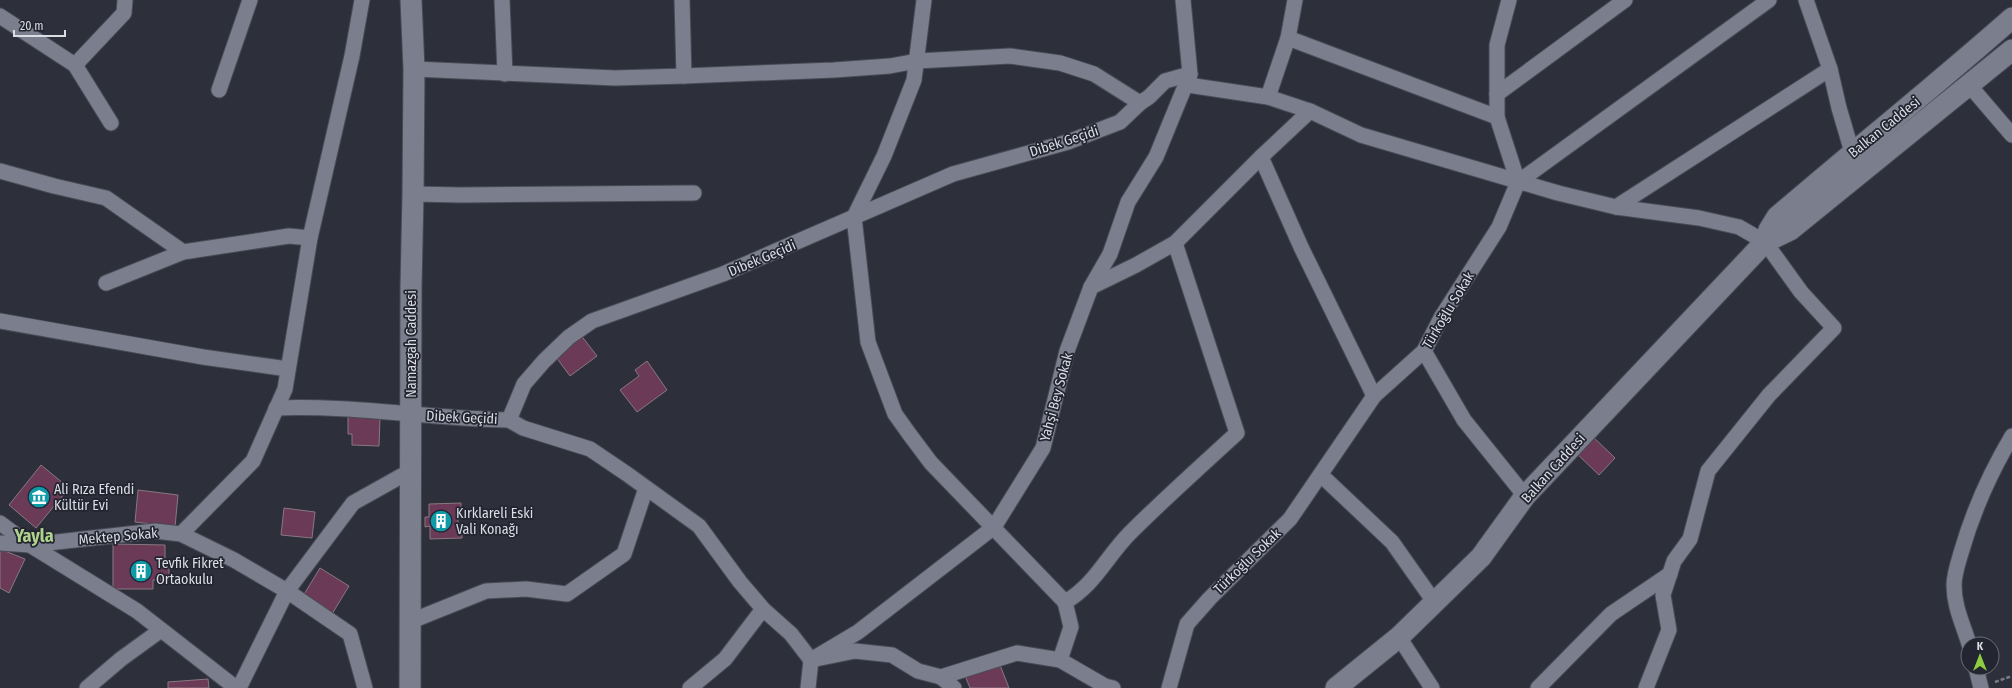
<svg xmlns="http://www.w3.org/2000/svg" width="2012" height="688" viewBox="0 0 2012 688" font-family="'Fira Sans Condensed',sans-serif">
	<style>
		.building { fill: #6b3a57; stroke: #887881 }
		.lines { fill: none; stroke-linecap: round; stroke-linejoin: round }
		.street-casing { stroke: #484a55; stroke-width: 17 }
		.secondary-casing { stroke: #484a55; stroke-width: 23 }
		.path { stroke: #7a7c86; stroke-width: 2.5; stroke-dasharray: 4 2; stroke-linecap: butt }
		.street { stroke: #7b7e8c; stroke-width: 15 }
		.secondary { stroke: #7b7e8c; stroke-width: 21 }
		.labels { text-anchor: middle; stroke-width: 3.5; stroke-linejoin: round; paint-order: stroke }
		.street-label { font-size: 14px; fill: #dbdde5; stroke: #232531 }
		.poi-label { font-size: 14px; fill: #dbdde5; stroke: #232531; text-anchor: start }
		.district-label { font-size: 18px; font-weight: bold; fill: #afd28d; stroke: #232531 }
	</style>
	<rect width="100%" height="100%" fill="#2d2f3b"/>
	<!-- building -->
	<g class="building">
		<polygon points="580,334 597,356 570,376 553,353"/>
		<polygon points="647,361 667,390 637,412 620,390 639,376 635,370"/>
		<polygon points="348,416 380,418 379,446 352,445 352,434 348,434"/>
		<polygon points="1589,433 1615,458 1599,475 1573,450"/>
		<polygon points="41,465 69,488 36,528 9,505"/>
		<polygon points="138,490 178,495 175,527 135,522"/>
		<polygon points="461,503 461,516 458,516 458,525 461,525 462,538 430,539 430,526 425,527 425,517 429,517 429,504"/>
		<polygon points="284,508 315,512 312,538 281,535"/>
		<polygon points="113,544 165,545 165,561 169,561 169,580 153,580 153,589 113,589"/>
		<polygon points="0,549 25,559 9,593 0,588"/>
		<polygon points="320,568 349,586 332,614 303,596"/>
		<polygon points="998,660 1009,688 970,688 964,673"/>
		<polygon points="208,679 209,688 168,688 168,682"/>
	</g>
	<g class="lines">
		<!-- street casing -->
		<g class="street-casing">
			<g id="street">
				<polyline points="502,0 505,74"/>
				<polyline points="682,0 684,76"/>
				<polyline points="924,0 914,80 884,156 854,217 868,342 895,414 910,435 931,463 1065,602"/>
				<polyline points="1806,0 1830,69 1839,108 1852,152"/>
				<polyline points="0,16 75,65 111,123"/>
				<polyline points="1288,38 1497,117"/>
				<polyline points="75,65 124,13 125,0"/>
				<polyline points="414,69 615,78 684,76 834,70 890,66 917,61 1010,56 1060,63 1094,74 1140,103 1149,97 1165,81 1190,74 1188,85 1268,97 1310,111 1361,135 1558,193 1616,207 1699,218 1739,227 1765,242 1801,292 1834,328 1769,395 1708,471 1690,539 1674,561 1663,595 1669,630 1646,688"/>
				<polyline points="1970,86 2012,135"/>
				<polyline points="219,90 250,0"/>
				<polyline points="1497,94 1625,0"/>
				<polyline points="1268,97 1288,38 1295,0"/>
				<polyline points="1261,157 1301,247 1374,396"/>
				<polyline points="0,171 54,186 106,198 183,252"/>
				<polyline points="1518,182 1769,0"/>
				<polyline points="413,194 461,195 694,193"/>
				<polyline points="1616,207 1830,69"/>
				<polyline points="106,283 183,252 289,236 310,238"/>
				<polyline points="1091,287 1136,265 1175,243 1261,157 1310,111"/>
				<polyline points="0,321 203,357 288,369"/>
				<polyline points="1424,351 1464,420 1525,496"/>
				<path d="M276,408c78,-3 155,11 233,12l15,-36 20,-23 25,-24 23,-16 131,-47 230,-100 115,-32 52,-20 20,-19"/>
				<polyline points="509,420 523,428 590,449 627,474 699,526 740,582 763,609 791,634 811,660 855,651 892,655 918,671 941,677 1017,653 1060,660 1105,686 1113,688"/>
				<polyline points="1321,475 1392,542 1435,603"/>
				<polyline points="0,523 30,545 137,611 236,688"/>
				<polyline points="181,534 253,461 285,389 310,238 352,56 362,0"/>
				<polyline points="0,543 30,545 155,531 181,534 234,560 287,591 350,634 365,688"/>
				<polyline points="409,622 486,591 526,589 567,594 624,554 646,488"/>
				<polyline points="1399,637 1432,688"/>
				<path d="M1969,644c-6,-20 -15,-37 -15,-59 0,-10 4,-22 7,-32 12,-42 29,-80 51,-117"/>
				<path d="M1060,660l11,-33 -6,-25c29,-16 42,-46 65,-69 34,-34 71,-67 107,-100l-62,-190"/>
				<polyline points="1976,668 1981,688"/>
				<polyline points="941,677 954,688"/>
				<polyline points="87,688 121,659 161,630"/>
				<polyline points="239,688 287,591 353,503 412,470"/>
				<polyline points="690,688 725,659 763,609"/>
				<polyline points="808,688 811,660 858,632 994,527 1043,448 1067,351 1091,287 1110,254 1128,202 1156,157 1190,74 1183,0"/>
				<polyline points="1169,688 1187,624 1210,598 1290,519 1374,396 1424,351 1442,316 1499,227 1518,182 1497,117 1497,45 1509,0"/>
				<polyline points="1538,688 1611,614 1670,574"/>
			</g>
		</g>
		<!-- secondary casing -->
		<g class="secondary-casing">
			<g id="secondary">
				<path d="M1765,242l4,-12 8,-13c78,-67 158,-131 235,-199"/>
				<polyline points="410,688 411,287 413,194 414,69 411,0"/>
				<polyline points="1336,688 1399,637 1481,557 1525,496 1765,242 1790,230 2012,50"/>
			</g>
		</g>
		<!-- path -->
		<polyline class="path" points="1995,682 2012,676"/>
		<!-- street -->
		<use href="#street" class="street"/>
		<!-- secondary -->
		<use href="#secondary" class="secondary"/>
	</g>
	<!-- icons -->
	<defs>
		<g id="museum-disc" transform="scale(1.15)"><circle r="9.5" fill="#0f9aa8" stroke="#232531"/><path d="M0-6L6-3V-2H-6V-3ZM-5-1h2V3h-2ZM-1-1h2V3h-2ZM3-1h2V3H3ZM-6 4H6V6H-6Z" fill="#fff"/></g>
		<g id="building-disc" transform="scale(1.15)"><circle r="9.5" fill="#0f9aa8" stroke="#232531"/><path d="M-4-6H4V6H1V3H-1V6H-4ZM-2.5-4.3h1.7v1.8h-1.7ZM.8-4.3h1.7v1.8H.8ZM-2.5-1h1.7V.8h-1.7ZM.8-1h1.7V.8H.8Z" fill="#fff"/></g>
	</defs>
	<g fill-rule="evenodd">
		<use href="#museum-disc" x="39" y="497"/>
		<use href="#building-disc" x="441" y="521"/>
		<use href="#building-disc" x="141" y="571"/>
	</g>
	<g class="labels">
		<!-- street labels -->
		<g class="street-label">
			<text transform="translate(1884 127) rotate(-39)" y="5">Balkan Caddesi</text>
			<text transform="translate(1064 141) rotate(-18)" y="5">Dibek Geçidi</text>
			<text transform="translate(762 258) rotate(-23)" y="5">Dibek Geçidi</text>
			<text transform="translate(1448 310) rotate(-59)" y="5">Türkoğlu Sokak</text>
			<text transform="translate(411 344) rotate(-90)" y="5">Namazgah Caddesi</text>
			<text transform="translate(1056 397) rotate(-75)" y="5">Yahşi Bey Sokak</text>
			<text transform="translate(462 417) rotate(3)" y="5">Dibek Geçidi</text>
			<text transform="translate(1553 468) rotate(-48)" y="5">Balkan Caddesi</text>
			<text transform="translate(118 536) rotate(-5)" y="5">Mektep Sokak</text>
			<text transform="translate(1247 561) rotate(-44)" y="5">Türkoğlu Sokak</text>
		</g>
		<!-- poi labels -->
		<g class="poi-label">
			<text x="54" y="494">Ali Rıza Efendi<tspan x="54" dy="16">Kültür Evi</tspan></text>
			<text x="456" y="518">Kırklareli Eski<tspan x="456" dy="16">Vali Konağı</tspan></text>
			<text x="156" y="568">Tevfik Fikret<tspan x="156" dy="16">Ortaokulu</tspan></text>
		</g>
		<!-- district labels -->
		<g class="district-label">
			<text x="34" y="542">Yayla</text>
		</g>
	</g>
	<!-- north arrow -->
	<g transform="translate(1980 656)"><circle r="19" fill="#232531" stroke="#6d6f79"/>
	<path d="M0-3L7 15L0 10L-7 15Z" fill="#8ecd42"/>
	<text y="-6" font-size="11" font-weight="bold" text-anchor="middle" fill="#dbdde5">K</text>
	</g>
	<!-- scale -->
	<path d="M14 30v6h51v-6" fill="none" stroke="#dbdde5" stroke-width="2"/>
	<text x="20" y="30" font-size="12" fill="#dbdde5" stroke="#232531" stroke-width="3" paint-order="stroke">20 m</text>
</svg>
